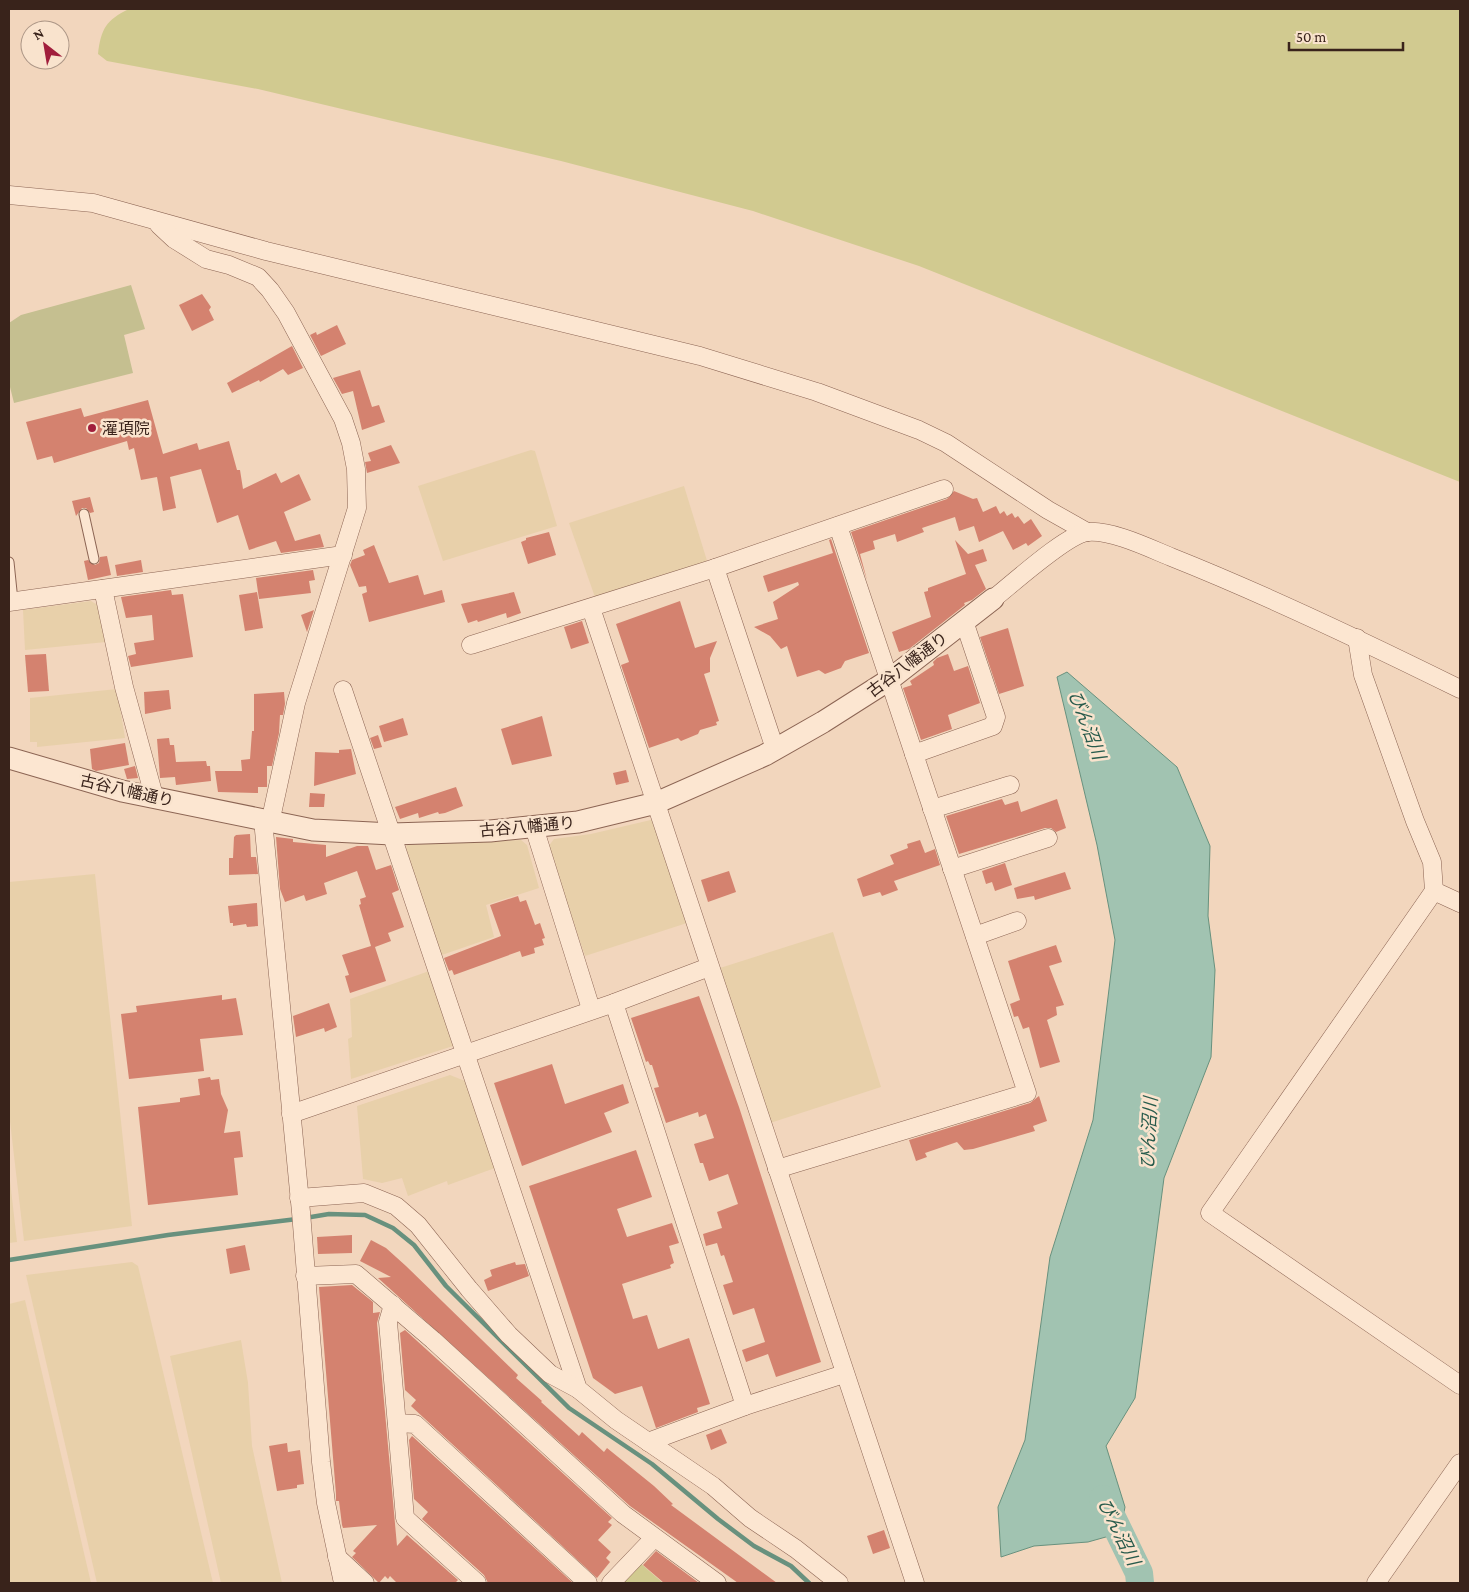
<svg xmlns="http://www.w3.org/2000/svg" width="1469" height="1592" viewBox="0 0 1469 1592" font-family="'Crimson Pro','Noto Sans JP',serif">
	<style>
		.farmland { fill: #e8d0aa }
		.green { fill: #d1ca90 }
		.cemetery { fill: #c5bf90 }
		.water { fill: #a1c3b1; stroke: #68917e }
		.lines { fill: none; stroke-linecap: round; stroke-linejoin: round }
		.stream { stroke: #68917e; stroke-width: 4.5 }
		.river { stroke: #a1c3b1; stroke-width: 28 }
		.building { fill: #d4826f }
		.service-casing { stroke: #8c6554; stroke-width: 11 }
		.minor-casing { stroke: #8c6554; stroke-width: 19 }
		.tertiary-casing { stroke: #8c6554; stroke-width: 23 }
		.service { stroke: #fce6d1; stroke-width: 9 }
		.minor { stroke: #fce6d1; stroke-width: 18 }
		.tertiary { stroke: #fce6d1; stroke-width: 21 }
		.poi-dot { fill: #a11e3c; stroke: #f9e3cd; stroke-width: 2 }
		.labels { text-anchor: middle; stroke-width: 5; stroke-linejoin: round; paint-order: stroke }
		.poi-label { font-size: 16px; fill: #39231b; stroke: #f9e3cd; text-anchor: start }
		.street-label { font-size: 16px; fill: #39231b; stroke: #f9e3cd }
		.water-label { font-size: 18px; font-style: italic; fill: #285b4c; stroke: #f9e3cd }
	</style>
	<rect width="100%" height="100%" fill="#f2d6bd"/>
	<!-- farmland -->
	<g class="farmland">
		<polygon points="531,450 535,451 557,526 443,561 418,486"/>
		<polygon points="684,486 708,564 596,600 569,523"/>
		<polygon points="91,601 99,606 106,642 25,650 23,610"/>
		<polygon points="117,689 125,738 37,747 37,742 30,742 30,698"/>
		<polygon points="655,819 687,923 585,956 548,847 554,839 591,834"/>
		<polygon points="521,840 527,845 539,888 486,905 494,937 439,956 406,848 407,845"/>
		<polygon points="95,874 132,1226 24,1241 9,1113 9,882"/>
		<polygon points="833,932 881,1087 767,1124 720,968"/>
		<polygon points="432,970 454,1040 453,1046 351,1079 348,1039 352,1037 350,999"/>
		<polygon points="450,1075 465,1081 470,1090 495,1168 448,1185 447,1181 408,1196 402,1178 382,1183 363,1179 357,1106"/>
		<polygon points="9,1172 17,1242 9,1243"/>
		<polygon points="132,1262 138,1266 213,1583 97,1583 26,1275"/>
		<polygon points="25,1300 91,1583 9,1583 9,1304"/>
		<polygon points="241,1340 248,1383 252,1446 282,1583 221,1583 170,1356"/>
	</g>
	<!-- green -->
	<g class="green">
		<path d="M129,9h1331v473l-541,-216 -166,-55 -192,-50 -303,-72 -151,-28 -9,-7c3,-25 8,-34 31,-45z"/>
		<polygon points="639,1562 663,1583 621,1583"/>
	</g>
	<!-- cemetery -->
	<polygon class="cemetery" points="131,285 145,329 124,335 133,373 14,403 9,383 9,323 21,315"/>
	<!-- water -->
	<polygon class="water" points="1067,672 1177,767 1210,846 1208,916 1215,970 1211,1057 1164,1178 1135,1398 1106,1446 1125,1507 1120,1533 1088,1542 1034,1546 1001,1557 998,1507 1025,1440 1050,1257 1093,1120 1115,940 1097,845 1057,677"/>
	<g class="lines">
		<!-- stream -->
		<g class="stream">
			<polyline points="305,1218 329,1214 365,1215 393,1228 414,1245 446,1286 569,1408 652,1464 718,1519 754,1546 791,1566 809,1583"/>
			<polyline points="9,1260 168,1235 297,1219"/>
		</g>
		<!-- river -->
		<polyline class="river" points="1103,1499 1139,1573 1140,1583"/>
	</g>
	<!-- building -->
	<g class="building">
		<polygon points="202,294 211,307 209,310 214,320 192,331 179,305"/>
		<polygon points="337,325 346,344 321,356 310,335 316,332 317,335"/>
		<polygon points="292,346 303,368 288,375 283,369 260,382 259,380 232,393 227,383"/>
		<polygon points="360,370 372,407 379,405 385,422 362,430 353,391 342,394 333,378"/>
		<polygon points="148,400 163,454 197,443 199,450 229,441 237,470 240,470 243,489 276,473 281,483 299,474 311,500 284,512 295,541 320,534 324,547 281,553 276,541 249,550 238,515 217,523 201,469 170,477 176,508 163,511 157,477 141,480 134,448 129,450 127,441 54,463 52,456 37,460 26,422 81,408 84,417"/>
		<polygon points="391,445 400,463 367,473 365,462 371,461 368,453"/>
		<polygon points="954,491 973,499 977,498 983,512 996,506 1000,514 1004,511 1007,516 1012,513 1015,518 1018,516 1024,524 1031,519 1042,536 1028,546 1026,543 1013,550 1003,531 979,542 974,526 959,531 955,517 922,528 924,532 897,542 895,534 873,541 875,549 860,554 867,580 851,532 947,499"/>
		<polygon points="90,497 94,512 90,513 86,508 82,508 76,516 72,501"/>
		<polygon points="549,532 556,555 528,564 521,542 526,540 526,538"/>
		<polygon points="831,539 869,653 845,661 841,668 825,674 819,670 797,677 787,646 781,649 770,636 754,627 778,619 773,602 799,585 798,582 768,592 763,576 833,553 829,540"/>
		<polygon points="955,540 968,554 983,549 987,561 975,565 986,589 972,600 964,603 965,605 909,649 899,652 892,632 931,617 924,592 928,591 928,588 966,574"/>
		<polygon points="374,545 389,583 418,575 424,595 442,590 445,602 369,622 362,594 367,592 366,586 359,587 350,565 352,560 365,555 363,550"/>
		<polygon points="107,556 111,575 88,580 84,561 88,560 95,565 99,563 100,557"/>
		<polygon points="141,560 143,572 117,576 115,565"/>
		<polygon points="313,570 315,580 309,581 311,593 259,599 256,578"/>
		<polygon points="171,590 172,595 183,594 193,657 131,667 128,656 136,654 134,643 154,640 152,615 126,618 121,597"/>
		<polygon points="257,592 263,628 245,631 239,595"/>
		<polygon points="514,592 521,613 507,618 506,613 478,622 477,620 468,623 461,604"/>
		<polygon points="680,601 695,648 717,641 710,658 710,672 704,674 719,721 716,722 717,725 700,730 698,734 681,741 678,738 649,748 621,665 629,662 616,624"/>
		<polygon points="314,610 307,632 301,615"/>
		<polygon points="582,621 589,643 571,649 564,627"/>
		<polygon points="1008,628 1024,686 999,694 980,637"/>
		<polygon points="46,654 49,691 28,692 25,655"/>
		<polygon points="948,654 954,671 968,666 980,703 948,715 952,729 921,740 903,688 912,685 910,681 934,665 933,662 937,658"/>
		<polygon points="169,690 171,709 145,714 144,692"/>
		<polygon points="284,692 285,704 283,715 280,715 279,733 272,766 267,766 267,787 258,787 258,793 218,792 215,771 242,771 241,760 250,759 252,731 254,731 254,694"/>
		<polygon points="542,716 552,756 512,765 501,729"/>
		<polygon points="403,718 408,735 384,742 379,726"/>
		<polygon points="378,735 382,747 374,749 370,738"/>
		<polygon points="169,738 170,745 174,745 176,762 206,761 207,766 210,766 211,781 176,785 175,777 160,778 157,739"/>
		<polygon points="125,743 129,765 96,771 92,769 90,749"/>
		<polygon points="351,749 356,774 314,786 315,752 339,753 339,750"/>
		<polygon points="135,766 138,778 127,779 124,769"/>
		<polygon points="626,770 629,782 616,785 613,773"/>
		<polygon points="456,787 463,806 445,813 439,814 438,812 419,818 418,813 400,819 395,807"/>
		<polygon points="310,793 325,794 324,807 309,807"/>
		<polygon points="1002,799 1005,805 1018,801 1021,812 1057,799 1066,828 1056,832 1051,828 1045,828 959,854 946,816"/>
		<polygon points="250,834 251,857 256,857 258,874 229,875 229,858 233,858 234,837 236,835"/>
		<polygon points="276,837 293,839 293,842 326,845 326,857 357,846 368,846 376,870 391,865 399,890 392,893 404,927 388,933 391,941 375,947 386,981 350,993 345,976 349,975 342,955 371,946 359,905 361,904 360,899 366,897 357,871 324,883 327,894 306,901 304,895 285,902 280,889"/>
		<polygon points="920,840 925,853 935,849 940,865 894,881 898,890 882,896 880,892 863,897 857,879 894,864 890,855 908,848 907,844"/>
		<polygon points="1005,863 1012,885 995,891 992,882 986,884 982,871"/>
		<polygon points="729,871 736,892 708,902 701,880"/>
		<polygon points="1065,872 1071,889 1035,900 1034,896 1017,899 1014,888"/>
		<polygon points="518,896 520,902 526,900 535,925 540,923 545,938 542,939 544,945 534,948 535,953 522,957 520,951 454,975 452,970 449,971 444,958 501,936 490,905"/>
		<polygon points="257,903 258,926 247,927 246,924 233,926 233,923 230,923 228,906"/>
		<polygon points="1056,945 1062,962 1049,966 1064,1005 1056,1007 1057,1015 1047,1020 1060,1062 1040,1068 1029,1027 1023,1029 1018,1016 1014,1017 1010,1004 1020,1000 1008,961"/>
		<polygon points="222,995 222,1000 236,998 243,1035 200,1039 204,1071 129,1079 121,1014 137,1012 136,1006"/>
		<polygon points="699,996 739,1107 821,1362 776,1377 768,1354 746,1362 742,1350 765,1342 754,1308 733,1315 723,1285 733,1282 724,1255 721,1256 717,1243 706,1246 703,1234 722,1228 717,1212 738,1204 728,1174 709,1181 703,1163 700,1163 694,1144 714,1138 706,1114 699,1117 698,1112 666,1123 654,1088 659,1087 652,1065 650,1065 648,1061 646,1062 631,1018"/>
		<polygon points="329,1003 337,1027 325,1032 324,1028 296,1037 293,1016"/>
		<polygon points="552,1064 565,1104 623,1084 629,1103 604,1113 612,1132 522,1166 494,1083"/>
		<polygon points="210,1077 211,1080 219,1079 221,1094 228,1110 224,1133 240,1131 243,1157 234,1158 238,1195 148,1205 138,1107 180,1102 180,1098 200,1095 198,1079"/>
		<polygon points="1039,1096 1047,1121 1033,1126 1035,1131 973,1149 964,1150 957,1142 925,1153 927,1157 916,1161 909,1140 1030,1103"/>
		<polygon points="636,1150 652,1197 617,1209 627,1237 672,1223 679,1243 669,1246 674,1263 670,1265 671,1268 622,1284 633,1319 647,1315 658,1349 689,1338 710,1404 697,1408 698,1412 656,1428 642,1386 615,1394 593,1378 529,1186"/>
		<polygon points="352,1235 352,1253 318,1254 317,1237"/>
		<polygon points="371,1240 386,1248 406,1266 518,1375 516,1378 542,1401 541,1402 579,1436 582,1432 604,1452 607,1448 654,1486 673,1504 671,1505 777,1583 738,1583 630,1506 378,1278 391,1277 360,1261"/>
		<polygon points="245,1245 250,1270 230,1274 226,1249"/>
		<polygon points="515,1262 516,1265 525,1264 529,1276 488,1291 484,1280 492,1276 490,1270"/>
		<polygon points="352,1285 373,1302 373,1313 380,1312 377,1323 397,1546 407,1535 458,1580 455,1583 397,1583 390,1576 388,1579 385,1576 379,1583 352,1557 356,1553 353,1551 377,1525 343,1528 342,1525 339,1501 336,1501 336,1494 319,1287"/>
		<polygon points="405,1330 612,1518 608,1522 612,1525 598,1540 611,1552 606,1558 610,1562 597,1578 411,1406 416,1400 405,1390 400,1333"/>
		<polygon points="721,1429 727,1443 711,1450 706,1435"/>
		<polygon points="412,1436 573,1583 488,1583 484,1575 422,1519 428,1512 414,1499 409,1440"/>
		<polygon points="287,1443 288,1452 300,1450 304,1484 297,1485 297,1488 277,1491 269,1446"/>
		<polygon points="884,1530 890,1548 873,1554 867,1536"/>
		<polygon points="656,1551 699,1583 664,1583 643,1565"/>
	</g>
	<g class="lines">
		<!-- service casing -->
		<g class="service-casing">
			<g id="service">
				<polyline points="84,514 94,559"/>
				<polyline points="9,562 13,601"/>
			</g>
		</g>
		<!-- minor casing -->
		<g class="minor-casing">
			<g id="minor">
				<polyline points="9,195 93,203 266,251 700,356 817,392 919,430 946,443 1048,510 1087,532"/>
				<polyline points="159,225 174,239 206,259 229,265 258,277 270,290 286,313 343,419 351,443 356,469 357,508 296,703 270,823"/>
				<polyline points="715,568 775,749"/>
				<polyline points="103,589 124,687 154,796"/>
				<path d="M993,599c18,-14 75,-66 95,-67 24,-2 61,16 83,25 98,39 194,85 289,132"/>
				<polyline points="9,602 343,555"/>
				<polyline points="591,608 915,1583"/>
				<polyline points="1357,638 1363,675 1415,821 1432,862 1434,891 1210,1213 1460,1385"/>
				<polyline points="471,645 715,568 944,489"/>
				<polyline points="343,690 578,1389 616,1420 713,1486 750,1518 796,1549 839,1583"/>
				<polyline points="914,754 993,726 996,717 964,621"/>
				<polyline points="932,809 1010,785"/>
				<polyline points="263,820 301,1212 321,1462 326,1503 343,1583"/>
				<polyline points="534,827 591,1009"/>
				<polyline points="952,869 1048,838"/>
				<polyline points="1434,891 1460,903"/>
				<polyline points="975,936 1017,921"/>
				<polyline points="614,1003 745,1406"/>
				<polyline points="291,1114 614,1003 709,967"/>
				<polyline points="777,1169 1027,1093 838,526"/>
				<polyline points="299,1198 364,1193 396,1206 418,1225 469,1289 509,1335 550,1374 578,1389"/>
				<polyline points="305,1276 356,1274 433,1340 623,1514 717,1583"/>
				<polyline points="393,1305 388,1322 405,1518 477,1583"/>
				<polyline points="397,1423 415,1424 588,1583"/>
				<polyline points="648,1442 745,1406 844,1374"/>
				<polyline points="337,1557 365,1583"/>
				<polyline points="611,1583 654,1538"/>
				<polyline points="1376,1583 1460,1463"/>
			</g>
		</g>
		<!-- tertiary casing -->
		<g class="tertiary-casing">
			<polyline id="tertiary" points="9,758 122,791 313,830 392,834 490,831 578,822 656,803 765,755 823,722 889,680 993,599"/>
		</g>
		<!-- service -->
		<use href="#service" class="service"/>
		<!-- minor -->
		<use href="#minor" class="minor"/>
		<!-- tertiary -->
		<use href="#tertiary" class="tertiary"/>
	</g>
	<!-- markers -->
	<circle class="poi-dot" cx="92" cy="428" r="5"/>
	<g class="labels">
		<!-- poi labels -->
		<g class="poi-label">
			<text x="102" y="434">灌項院</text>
		</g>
		<!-- street labels -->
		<g class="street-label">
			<text transform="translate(907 664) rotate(-37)" y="6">古谷八幡通り</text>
			<text transform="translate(127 790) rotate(13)" y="6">古谷八幡通り</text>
			<text transform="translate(527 826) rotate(-5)" y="6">古谷八幡通り</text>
		</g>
		<!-- water labels -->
		<g class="water-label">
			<text transform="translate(1087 725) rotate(69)" y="6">びん沼川</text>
			<text transform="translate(1149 1133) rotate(-87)" y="6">びん沼川</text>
			<text transform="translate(1119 1532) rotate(64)" y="6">びん沼川</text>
		</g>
	</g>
	<!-- border -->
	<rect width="1469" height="1592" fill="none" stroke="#39231b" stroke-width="20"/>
	<!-- north arrow -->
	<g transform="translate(45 45) rotate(329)"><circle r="24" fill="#f9e3cd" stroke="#ac9686"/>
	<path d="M0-4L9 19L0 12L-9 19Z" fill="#a11e3c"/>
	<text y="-8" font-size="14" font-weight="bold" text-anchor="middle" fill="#39231b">N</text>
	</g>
	<!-- scale -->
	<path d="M1289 42v8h114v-8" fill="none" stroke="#39231b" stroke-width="2.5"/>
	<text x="1296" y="42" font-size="15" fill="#39231b" stroke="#f9e3cd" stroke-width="4" paint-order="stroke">50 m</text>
</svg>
